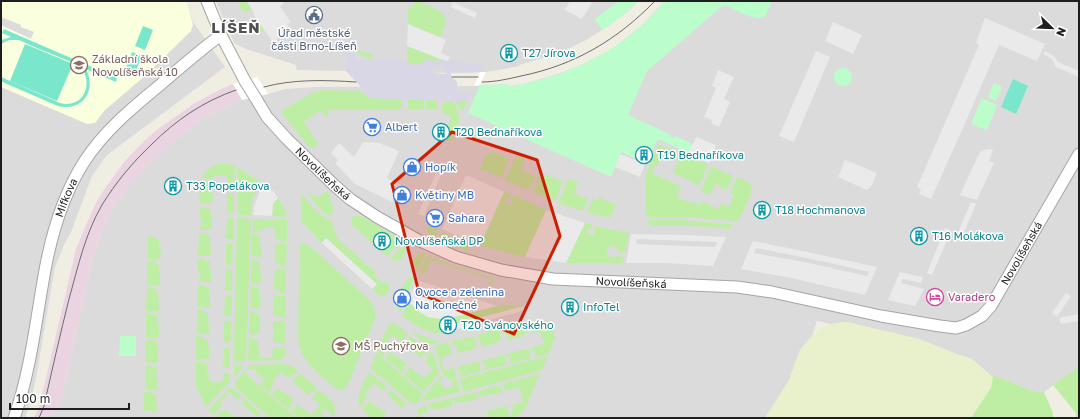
<svg xmlns="http://www.w3.org/2000/svg" width="1080" height="419" viewBox="0 0 1080 419" font-family="'Golos Text',sans-serif">
	<style>
		.residential { fill: #dcdbdb }
		.industrial { fill: #ead4e2 }
		.education { fill: #faffdd }
		.farmland { fill: #e8f0cc }
		.grass { fill: #beeea4 }
		.park { fill: #bcfecb }
		.pitch { fill: #7ae6cc }
		.parking { fill: #eaeaea; fill-rule: evenodd }
		.plaza { fill: #d9d7e6; fill-rule: evenodd }
		.pier { fill: #fff }
		.lines { fill: none; stroke-linecap: round; stroke-linejoin: round }
		.minor-casing { stroke: #a5a5a5; stroke-width: 13 }
		.minor { stroke: #fff; stroke-width: 11 }
		.tram { stroke: #6c6c6c; stroke-width: 1 }
		.minor-bridge-casing { stroke: #a5a5a5; stroke-width: 13; stroke-linecap: butt }
		.minor-bridge { stroke: #fff; stroke-width: 11 }
		.marked { fill: #cc1e00; fill-opacity: 0.2; stroke: #cc1e00; stroke-width: 3; stroke-linejoin: round }
		.labels { text-anchor: middle; stroke-width: 3; stroke-linejoin: round; paint-order: stroke }
		.service-label { font-size: 11px; fill: #4e5e75; stroke: #fff }
		.culture-label { font-size: 11px; fill: #0d838f; stroke: #fff; text-anchor: start }
		.education-label { font-size: 11px; fill: #785e54; stroke: #fff; text-anchor: start }
		.shop-label { font-size: 11px; fill: #366cbe; stroke: #fff; text-anchor: start }
		.street-label { font-size: 11px; fill: #1e1e1e; stroke: #fff }
		.hotel-label { font-size: 11px; fill: #b23c85; stroke: #fff; text-anchor: start }
		.district-label { font-size: 15px; font-weight: bold; letter-spacing: 1px; fill: #515151; stroke: #fff }
	</style>
	<rect width="100%" height="100%" fill="#f0ede3"/>
	<!-- residential -->
	<g class="residential">
		<polygon points="1,1 187,1 193,22 225,67 107,155 92,176 71,232 64,245 55,267 36,378 31,400 25,418 1,418"/>
		<polygon points="216,1 638,1 632,8 610,25 586,40 564,51 540,59 519,65 519,66 504,69 486,72 451,73 297,70 296,65 246,49 234,43"/>
		<polygon points="665,1 1079,1 1079,367 1078,367 1044,392 1033,391 988,373 972,359 959,355 919,339 846,322 831,324 817,321 812,336 800,350 789,380 765,418 52,418 53,412 61,401 92,261 100,235 114,206 135,178 136,179 145,167 186,131 208,115 242,100 268,94 285,89 315,87 474,86 507,84 509,86 527,83 561,73 586,63 615,47 643,24"/>
	</g>
	<!-- industrial -->
	<polygon class="industrial" points="233,84 242,100 208,115 186,131 145,167 136,179 135,178 114,206 100,235 92,261 61,401 53,412 52,418 34,418 40,404 76,249 89,218 97,201 104,190 125,161 145,140 158,129 195,103 219,90"/>
	<!-- education -->
	<polygon class="education" points="1,1 187,1 193,25 191,31 146,75 105,110 95,123 87,124 1,87 1,25 31,39 34,32 21,27 21,25 1,17"/>
	<!-- farmland -->
	<polygon class="farmland" points="846,322 919,339 959,355 972,359 993,377 991,388 971,418 765,418 789,380 800,350 812,336 821,328 831,324"/>
	<!-- grass -->
	<g class="grass">
		<polygon points="240,1 246,1 252,9 247,12 242,10 239,5"/>
		<path d="M415,1c9,3 32,9 31,21 -1,5 -4,11 -6,15l-32,-13v-16l2,-2 3,2z"/>
		<path d="M255,17l10,13c-5,3 -9,2 -13,-1 -1,-5 -1,-8 3,-12z"/>
		<polygon points="407,46 441,59 441,61 424,60 423,64 410,64 407,61"/>
		<polygon points="353,48 373,55 371,60 356,52"/>
		<polygon points="323,90 361,91 369,98 402,99 402,110 328,109 328,116 325,116 320,110 304,122 317,142 317,146 312,148 310,148 283,115 281,112 282,110 314,92"/>
		<rect x="408" y="100" width="16" height="9"/>
		<polygon points="426,100 438,101 438,109 426,109"/>
		<polygon points="445,101 454,101 460,119 451,141 442,138 452,117 441,112 442,106"/>
		<polygon points="456,101 468,101 464,109 459,109"/>
		<path d="M658,145l19,6 -3,7 -3,-1v-2l-8,-3 -6,14h-2l-3,8 29,12 -4,11 14,6 1,-1 8,3 2,-4 17,8 2,-6 8,4 5,-12 -4,-2 7,-16c4,2 11,4 14,8 4,6 -9,29 -13,35l-3,1 -38,-3 -49,-1 -2,-2v-41z"/>
		<polygon points="492,152 509,159 502,178 480,169 486,154 490,155"/>
		<polygon points="681,153 708,165 699,186 695,184 695,183 673,173"/>
		<polygon points="516,156 525,159 521,170 535,176 529,190 505,180"/>
		<path d="M224,163l11,3 -1,22 -7,-1 1,-11 -15,-1v4l-12,-1c5,-9 13,-14 23,-15z"/>
		<polygon points="711,166 733,176 727,190 719,187 720,185 715,184 710,195 701,191"/>
		<polygon points="238,167 260,182 252,200 251,215 238,215"/>
		<polygon points="545,174 563,182 555,201 533,192 539,176 543,178"/>
		<polygon points="569,178 578,182 574,193 588,199 583,211 558,203"/>
		<polygon points="200,181 207,182 207,184 211,184 211,193 213,193 212,204 199,204"/>
		<polygon points="328,190 334,211 332,212 331,216 323,212 307,193 318,197 326,192"/>
		<polygon points="504,192 511,194 508,199 506,199 505,203 512,205 513,201 511,200 513,195 546,210 525,257 480,246"/>
		<rect x="227" y="193" width="7" height="20"/>
		<polygon points="302,194 316,211 332,222 337,238 340,241 375,272 373,275 383,283 385,281 390,286 386,296 379,295 372,289 377,285 326,238 322,243 301,221"/>
		<polygon points="599,197 616,205 610,218 587,212 593,199 597,201"/>
		<polygon points="278,198 284,207 287,217 272,216 273,204"/>
		<polygon points="200,207 206,207 206,209 211,209 211,218 212,218 212,230 199,230 199,227 201,227 201,218 199,218"/>
		<polygon points="354,216 361,216 402,240 401,242 387,256 352,225 351,218"/>
		<polygon points="227,218 233,218 233,239 226,239"/>
		<polygon points="237,218 251,219 246,361 235,362 234,361"/>
		<polygon points="253,219 287,220 287,241 281,241 281,239 275,239 275,228 263,228 262,231 253,231"/>
		<polygon points="649,220 680,220 732,224 730,229 694,226 654,226 648,224"/>
		<polygon points="585,223 592,225 591,230 588,229 586,233 593,235 595,231 593,231 594,226 629,233 625,253 617,252 618,248 610,245 606,255 615,259 616,256 624,257 623,263 566,263"/>
		<polygon points="429,224 438,228 434,238 428,234 427,230"/>
		<polygon points="442,232 470,244 467,251 438,240"/>
		<polygon points="199,233 206,233 206,235 210,235 211,256 198,256"/>
		<polygon points="252,234 255,234 255,236 260,236 260,245 262,245 262,257 252,256"/>
		<polygon points="148,236 155,237 155,239 159,239 159,248 161,248 160,259 148,259"/>
		<path d="M301,243h3l7,4 55,50c7,7 10,12 9,22l-26,63c-3,6 -6,9 -13,7 -16,-15 -37,-28 -38,-52l2,-90z"/>
		<polygon points="226,244 233,244 232,265 226,265"/>
		<polygon points="275,244 287,244 286,267 281,267 280,264 275,264"/>
		<polygon points="403,246 406,250 401,260 397,261 390,259"/>
		<path d="M422,253h4l-8,18c-6,-7 -5,-15 4,-18z"/>
		<polygon points="427,256 463,269 494,278 491,286 489,286 491,279 430,260 425,274 420,273"/>
		<polygon points="198,259 205,259 205,261 210,261 209,270 211,270 211,282 198,282 198,281 200,281 200,272 198,272"/>
		<polygon points="252,259 254,260 254,262 260,262 261,283 251,283"/>
		<polygon points="147,262 155,262 155,264 159,265 159,273 160,274 160,285 147,285"/>
		<polygon points="275,269 286,270 286,293 280,293 280,290 274,290"/>
		<polygon points="226,270 232,270 232,291 225,291"/>
		<polygon points="409,278 414,278 408,294 400,291 406,281"/>
		<polygon points="198,285 204,285 205,287 209,287 209,296 210,296 210,308 197,307"/>
		<polygon points="251,286 253,286 254,288 259,288 259,297 261,297 260,309 250,308"/>
		<polygon points="147,288 154,288 154,290 158,291 159,311 146,311"/>
		<path d="M399,294l8,3 -7,15c-5,-5 -3,-12 -1,-18z"/>
		<polygon points="225,296 232,296 231,316 224,316"/>
		<polygon points="274,296 286,296 286,318 279,318 279,316 273,316"/>
		<path d="M408,301l6,6 36,11 52,-13 22,1 -69,18 -2,-3 -8,2 1,10c-15,2 -32,-8 -44,-17z"/>
		<polygon points="197,310 204,310 204,313 208,313 209,334 196,333 196,332 198,332 198,324 197,323"/>
		<polygon points="250,311 253,311 253,313 259,314 259,322 260,323 260,334 249,334"/>
		<polygon points="146,314 153,314 154,316 158,316 157,325 159,325 159,337 146,337"/>
		<polygon points="224,321 231,322 231,342 224,342"/>
		<polygon points="273,321 285,321 285,344 279,344 279,342 273,342"/>
		<polygon points="530,321 543,321 552,327 555,337 549,354 534,357 534,355 536,355 534,350 532,351 531,348 544,344 540,331 532,333 530,326 528,327 527,322"/>
		<polygon points="391,323 396,324 408,334 401,342 393,335 385,345 387,347 384,352 385,353 383,356 377,352 388,326"/>
		<polygon points="524,323 527,333 523,334 524,336 508,340 506,333 503,333 502,328"/>
		<polygon points="499,329 502,340 499,341 499,342 482,347 480,340 478,340 477,335"/>
		<polygon points="414,332 428,338 441,342 427,345 413,333"/>
		<polygon points="196,336 203,337 203,339 208,339 208,347 209,348 209,359 196,359"/>
		<polygon points="410,336 428,350 421,358 405,345 408,342 407,340"/>
		<polygon points="474,336 477,347 473,348 474,349 458,353 456,346 453,346 452,341"/>
		<path d="M249,338h4v2h5v8l1,1v8l13,1 1,-11h12c0,6 1,11 -5,13l-32,1z"/>
		<polygon points="146,340 153,340 153,342 157,342 157,351 158,351 158,363 145,362"/>
		<polygon points="449,342 452,353 449,354 449,355 441,358 444,370 454,368 457,378 449,380 442,372 435,346"/>
		<polygon points="224,348 230,348 230,368 223,368"/>
		<polygon points="529,348 531,358 510,364 509,362 511,361 510,357 507,357 506,354"/>
		<polygon points="390,352 397,357 398,357 407,364 403,368 405,370 402,373 385,358"/>
		<polygon points="430,352 434,355 439,373 424,392 404,375 410,368 417,374 418,373 424,378 433,369 425,362 428,358 426,357"/>
		<polygon points="377,353 423,394 416,404 412,404 370,368"/>
		<polygon points="504,355 507,365 484,370 484,368 486,368 485,363 482,364 481,361"/>
		<polygon points="548,356 542,370 463,392 460,379"/>
		<polygon points="479,361 481,371 460,377 459,375 461,374 460,370 457,370 457,367"/>
		<polygon points="196,362 203,362 203,364 207,364 207,373 209,373 209,382 223,382 223,373 230,373 230,382 206,407 196,386"/>
		<polygon points="283,364 292,366 298,371 295,375 293,374 289,378 281,372 272,381 275,383 270,388 272,390 270,393 260,385 264,379 256,373 256,369 247,369 247,366 249,365"/>
		<polygon points="145,365 152,366 152,368 157,368 156,377 158,377 157,390 145,389"/>
		<polygon points="235,365 244,366 234,377 234,366"/>
		<polygon points="1078,367 1079,367 1079,418 1076,418 1076,413 1053,385"/>
		<polygon points="245,370 246,374 296,418 270,418 236,388 235,382"/>
		<polygon points="300,373 317,388 314,392 312,391 308,395 293,382"/>
		<path d="M368,373h3l17,15 -2,2 -1,-1 -2,2 -9,-8 -10,11 3,2 -4,5 1,1 -4,5c-5,-11 4,-24 8,-34z"/>
		<polygon points="988,373 1033,391 1044,392 1053,413 1053,418 971,418 991,388 993,377"/>
		<polygon points="539,374 539,376 524,410 519,415 512,418 511,412 513,411 512,405 523,402 520,388 504,390 503,384"/>
		<polygon points="441,375 443,377 439,382 445,389 453,387 452,381 457,379 460,392 420,402"/>
		<polygon points="500,385 502,392 486,396 486,395 480,397 478,391"/>
		<polygon points="230,388 232,388 241,396 238,400 229,392 220,403 222,405 214,415 208,410"/>
		<polygon points="278,388 284,394 286,393 294,400 290,405 291,407 289,410 272,395"/>
		<path d="M319,390c10,9 19,12 15,27l-9,-8 -4,5 4,3 -1,1h-25l-8,-6 6,-7 7,5h1l7,5 8,-10 -8,-7z"/>
		<polygon points="391,390 408,405 407,406 405,404 402,408 387,394"/>
		<polygon points="144,392 152,392 152,394 156,394 157,411 144,411"/>
		<polygon points="476,392 478,399 461,403 461,402 455,404 453,398"/>
		<polygon points="451,398 453,405 437,410 436,408 430,410 429,404"/>
		<polygon points="245,399 260,413 257,417 242,403"/>
		<polygon points="370,401 376,407 377,406 386,413 383,418 371,418 362,409"/>
		<polygon points="426,405 428,412 420,414 421,418 418,418 418,409"/>
		<polygon points="507,406 510,418 486,418 488,417 487,411"/>
		<polygon points="225,410 232,415 233,414 237,418 217,418 216,417 221,411 223,412"/>
	</g>
	<!-- park -->
	<g class="park">
		<path d="M619,1h19c-10,11 -23,21 -36,29l-7,-11z"/>
		<path d="M665,1h107l-7,16c-12,4 -27,-6 -38,-11h-3l-3,1 -74,64 -19,44 43,20v2l4,1 1,-2 15,7 1,2 -3,8 -31,-14 -11,24 -26,-11 -10,25 -143,-64 12,-28 27,-1 2,2c59,-8 118,-38 156,-85z"/>
		<circle cx="843" cy="77" r="9"/>
		<polygon points="994,83 1002,87 996,101 988,97"/>
		<polygon points="982,98 997,105 987,130 971,124"/>
		<polygon points="120,336 136,336 136,356 119,356"/>
	</g>
	<!-- pitch -->
	<g class="pitch">
		<polygon points="143,26 153,30 145,50 135,46"/>
		<path d="M4,29l113,49 -1,4 -30,-13c11,21 -3,43 -28,37l-51,-22 -6,-3v-4l59,26c8,2 16,1 22,-6 7,-9 6,-23 -3,-31 -6,-4 -14,-6 -20,-9 -13,-5 -27,-11 -40,-17h-10l-8,4v-4l10,-3 -9,-4z"/>
		<polygon points="25,44 73,64 57,101 10,81"/>
		<polygon points="132,52 142,56 134,75 124,72"/>
		<polygon points="1013,79 1028,86 1016,114 1001,107"/>
	</g>
	<!-- parking -->
	<g class="parking">
		<polygon points="246,1 282,1 284,3 280,7 291,22 287,24 290,29 273,42 255,17 252,9"/>
		<polygon points="570,1 593,1 582,19 565,10"/>
		<polygon points="453,2 477,13 475,18 451,7"/>
		<polygon points="985,18 1045,44 1037,61 999,45 962,130 931,199 919,194 921,189 917,187 979,45 976,43"/>
		<polygon points="833,22 862,35 853,54 825,41"/>
		<polygon points="408,24 446,40 441,53 450,57 448,61 445,61 407,46"/>
		<polygon points="816,51 830,57 794,142 779,136"/>
		<polygon points="1045,51 1055,57 1058,62 1079,71 1079,77 1056,67 1052,59 1043,54"/>
		<polygon points="718,70 734,77 724,99 730,102 719,127 711,123 712,120 704,117 716,88 712,86"/>
		<polygon points="696,137 716,145 709,163 688,154"/>
		<polygon points="363,142 379,143 399,151 387,178 401,185 392,202 355,184 335,163 338,160 331,153 339,143 354,157"/>
		<polygon points="989,149 993,150 989,161 994,163 977,200 960,195 978,156 981,151"/>
		<polygon points="620,154 645,164 640,177 615,167"/>
		<polygon points="845,160 877,173 872,185 867,190 838,177"/>
		<polygon points="436,173 441,175 424,216 418,214"/>
		<polygon points="466,175 504,192 480,246 442,229"/>
		<polygon points="263,184 274,192 278,198 273,204 272,216 253,215 254,206"/>
		<polygon points="971,202 976,204 961,239 956,237"/>
		<polygon points="546,210 585,223 566,263 525,257"/>
		<polygon points="945,228 951,231 932,275 927,273"/>
		<path d="M631,234l54,1 41,2 -13,29 -48,-3h-39zM637,239l80,3v1l-2,4 -79,-3z"/>
		<polygon points="326,238 377,284 372,289 322,243"/>
		<path d="M753,241l40,8 84,18 -12,28 -78,-18 -46,-8zM756,248l61,12 52,12 -2,4 -63,-14 -50,-9z"/>
		<polygon points="900,272 923,277 921,283 903,279 901,283 924,289 915,306 888,300"/>
		<polygon points="417,280 497,306 450,318 440,319 428,317 418,311 408,301"/>
		<polygon points="1066,293 1071,296 1057,317 1052,313"/>
		<polygon points="524,306 525,310 456,330 455,324"/>
		<polygon points="1079,314 1079,321 1061,324 1059,318"/>
	</g>
	<!-- plaza -->
	<path class="plaza" d="M346,53l9,1 1,6h43l8,1 3,3h13v-4l18,1v-2l7,2 2,-2 16,5h14l3,2 -3,6 -29,1v3l6,6v11h14l-3,8 -99,-3 -8,-7v-4l-15,-16zM433,67h13v7l-13,-1z"/>
	<!-- pier -->
	<g class="pier">
		<polygon points="480,72 486,72 480,85 474,86"/>
		<polygon points="257,77 268,94 242,100 233,84"/>
	</g>
	<g class="lines">
		<!-- minor casing -->
		<g class="minor-casing">
			<g id="minor">
				<polyline points="207,1 221,35 245,81"/>
				<path id="s1" d="M255,97l12,20 19,21 48,47 16,14 27,18 41,23 38,17 45,13 52,9 184,8 35,5 109,24 59,10 16,2 10,-3 16,-9 9,-10 88,-152"/>
				<path id="s2" d="M14,418c17,-48 22,-99 31,-148 7,-38 18,-75 39,-108 20,-31 48,-54 76,-77 20,-17 40,-35 61,-50"/>
			</g>
		</g>
		<!-- minor -->
		<use href="#minor" class="minor"/>
		<!-- tram -->
		<g class="tram">
			<polyline points="452,77 478,77"/>
			<path d="M482,82c13,0 26,-3 39,-6 54,-11 96,-36 134,-75"/>
			<path d="M264,87c29,-8 61,-7 92,-5"/>
			<path d="M39,418l5,-12c8,-36 16,-71 25,-107 9,-32 16,-65 33,-94 14,-23 31,-43 50,-61 24,-24 52,-43 84,-54"/>
		</g>
		<!-- minor-bridge casing -->
		<g class="minor-bridge-casing">
			<polyline id="minor-bridge" points="245,81 255,97"/>
		</g>
		<!-- minor-bridge -->
		<use href="#minor-bridge" class="minor-bridge"/>
	</g>
	<!-- marked area -->
	<path class="marked" d="M452,132l85,28 23,76 -46,98 -95,-41 -27,-109z"/>
	<!-- icons -->
	<defs>
		<g id="civic-ring" transform="scale(0.9)"><circle r="9.5" fill="#fff" stroke="#5c6f8a" stroke-width="1.5"/><path d="M-.6-6.5H3V-4.5H.6V-3L4-1V1h2V6H-6V1h2V-1L-.6-3ZM-1.2 2.5V6h2.4V2.5Z" fill="#5c6f8a"/></g>
		<g id="building-ring" transform="scale(0.9)"><circle r="9.5" fill="#fff" stroke="#0f9aa8" stroke-width="1.5"/><path d="M-4-6H4V6H1V3H-1V6H-4ZM-2.5-4.3h1.7v1.8h-1.7ZM.8-4.3h1.7v1.8H.8ZM-2.5-1h1.7V.8h-1.7ZM.8-1h1.7V.8H.8Z" fill="#0f9aa8"/></g>
		<g id="school-ring" transform="scale(0.9)"><circle r="9.5" fill="#fff" stroke="#8d6e63" stroke-width="1.5"/><path d="M0-5L7-2L0 1L-7-2ZM-4 1L0 2.5L4 1V4Q0 6-4 4Z" fill="#8d6e63"/></g>
		<g id="supermarket-ring" transform="scale(0.9)"><circle r="9.5" fill="#fff" stroke="#3f7fe0" stroke-width="1.5"/><path d="M-6-5.5h2.5l.6 2H6L4.5 2H-2.5L-4.4-4H-6ZM-1.5 3.2a1.3 1.3 0 1 0 .1 0ZM3 3.2a1.3 1.3 0 1 0 .1 0Z" fill="#3f7fe0"/></g>
		<g id="shop-ring" transform="scale(0.9)"><circle r="9.5" fill="#fff" stroke="#3f7fe0" stroke-width="1.5"/><path d="M-5-2.5h2.3a2.7 3.5 0 0 1 5.4 0H5L5.5 6h-11ZM-1.5-2.5h3a1.5 2.3 0 0 0-3 0Z" fill="#3f7fe0"/></g>
		<g id="hotel-ring" transform="scale(0.9)"><circle r="9.5" fill="#fff" stroke="#d1479c" stroke-width="1.5"/><path d="M-6-4.5h1.5V1H6V5H4.5V3h-9V5H-6ZM-4 0a1.8 1.8 0 1 1 3.6 0ZM.5 0V-2.5h3Q6-2.5 6 0Z" fill="#d1479c"/></g>
	</defs>
	<g fill-rule="evenodd">
		<use href="#civic-ring" x="314" y="15"/>
		<use href="#building-ring" x="509" y="53"/>
		<use href="#school-ring" x="79" y="65"/>
		<use href="#supermarket-ring" x="372" y="127"/>
		<use href="#building-ring" x="441" y="132"/>
		<use href="#building-ring" x="644" y="155"/>
		<use href="#shop-ring" x="412" y="167"/>
		<use href="#building-ring" x="173" y="186"/>
		<use href="#shop-ring" x="402" y="195"/>
		<use href="#building-ring" x="762" y="210"/>
		<use href="#supermarket-ring" x="435" y="218"/>
		<use href="#building-ring" x="919" y="236"/>
		<use href="#building-ring" x="382" y="241"/>
		<use href="#hotel-ring" x="935" y="297"/>
		<use href="#shop-ring" x="402" y="298"/>
		<use href="#building-ring" x="570" y="307"/>
		<use href="#building-ring" x="448" y="325"/>
		<use href="#school-ring" x="341" y="346"/>
	</g>
	<g class="labels">
		<!-- service labels -->
		<g class="service-label">
			<text x="314" y="37">Úřad městské<tspan x="314" dy="13">části Brno-Líšeň</tspan></text>
		</g>
		<!-- culture labels -->
		<g class="culture-label">
			<text x="522" y="57">T27 Jírova</text>
			<text x="454" y="136">T20 Bednaříkova</text>
			<text x="657" y="159">T19 Bednaříkova</text>
			<text x="186" y="190">T33 Popelákova</text>
			<text x="775" y="214">T18 Hochmanova</text>
			<text x="932" y="240">T16 Molákova</text>
			<text x="395" y="245">Novolíšeňská DP</text>
			<text x="583" y="311">InfoTel</text>
			<text x="461" y="329">T20 Svánovského</text>
		</g>
		<!-- education labels -->
		<g class="education-label">
			<text x="92" y="63">Základní škola<tspan x="92" dy="13">Novolíšeňská 10</tspan></text>
			<text x="354" y="350">MŠ Puchýřova</text>
		</g>
		<!-- shop labels -->
		<g class="shop-label">
			<text x="385" y="131">Albert</text>
			<text x="425" y="171">Hopík</text>
			<text x="415" y="199">Květiny MB</text>
			<text x="448" y="222">Sahara</text>
			<text x="415" y="296">Ovoce a zelenina<tspan x="415" dy="13">Na konečné</tspan></text>
		</g>
		<!-- street labels -->
		<g class="street-label">
			<text dy="4" stroke="none"><textPath href="#s1" startOffset="103">Novolíšeňská</textPath></text>
			<text dy="4" stroke="none"><textPath href="#s2" startOffset="227">Mifkova</textPath></text>
			<text dy="4" stroke="none"><textPath href="#s1" startOffset="871">Novolíšeňská</textPath></text>
			<text dy="4" stroke="none"><textPath href="#s1" startOffset="439">Novolíšeňská</textPath></text>
		</g>
		<!-- hotel labels -->
		<g class="hotel-label">
			<text x="948" y="301">Varadero</text>
		</g>
		<!-- district labels -->
		<g class="district-label">
			<text x="236" y="33">LÍŠEŇ</text>
		</g>
	</g>
	<!-- border -->
	<rect width="1080" height="419" fill="none" stroke="#1e1e1e" stroke-width="4"/>
	<!-- north arrow -->
	<g transform="translate(1052 28) rotate(113)" stroke="#ffffff" stroke-width="3" paint-order="stroke">
	<path d="M0-3L7 15L0 10L-7 15Z" fill="#1e1e1e"/>
	<text y="-6" font-size="11" font-weight="bold" text-anchor="middle" fill="#1e1e1e">N</text>
	</g>
	<!-- scale -->
	<path d="M10 403v6h119v-6" fill="none" stroke="#1e1e1e" stroke-width="2"/>
	<text x="16" y="403" font-size="12" fill="#1e1e1e" stroke="#ffffff" stroke-width="3" paint-order="stroke">100 m</text>
</svg>
